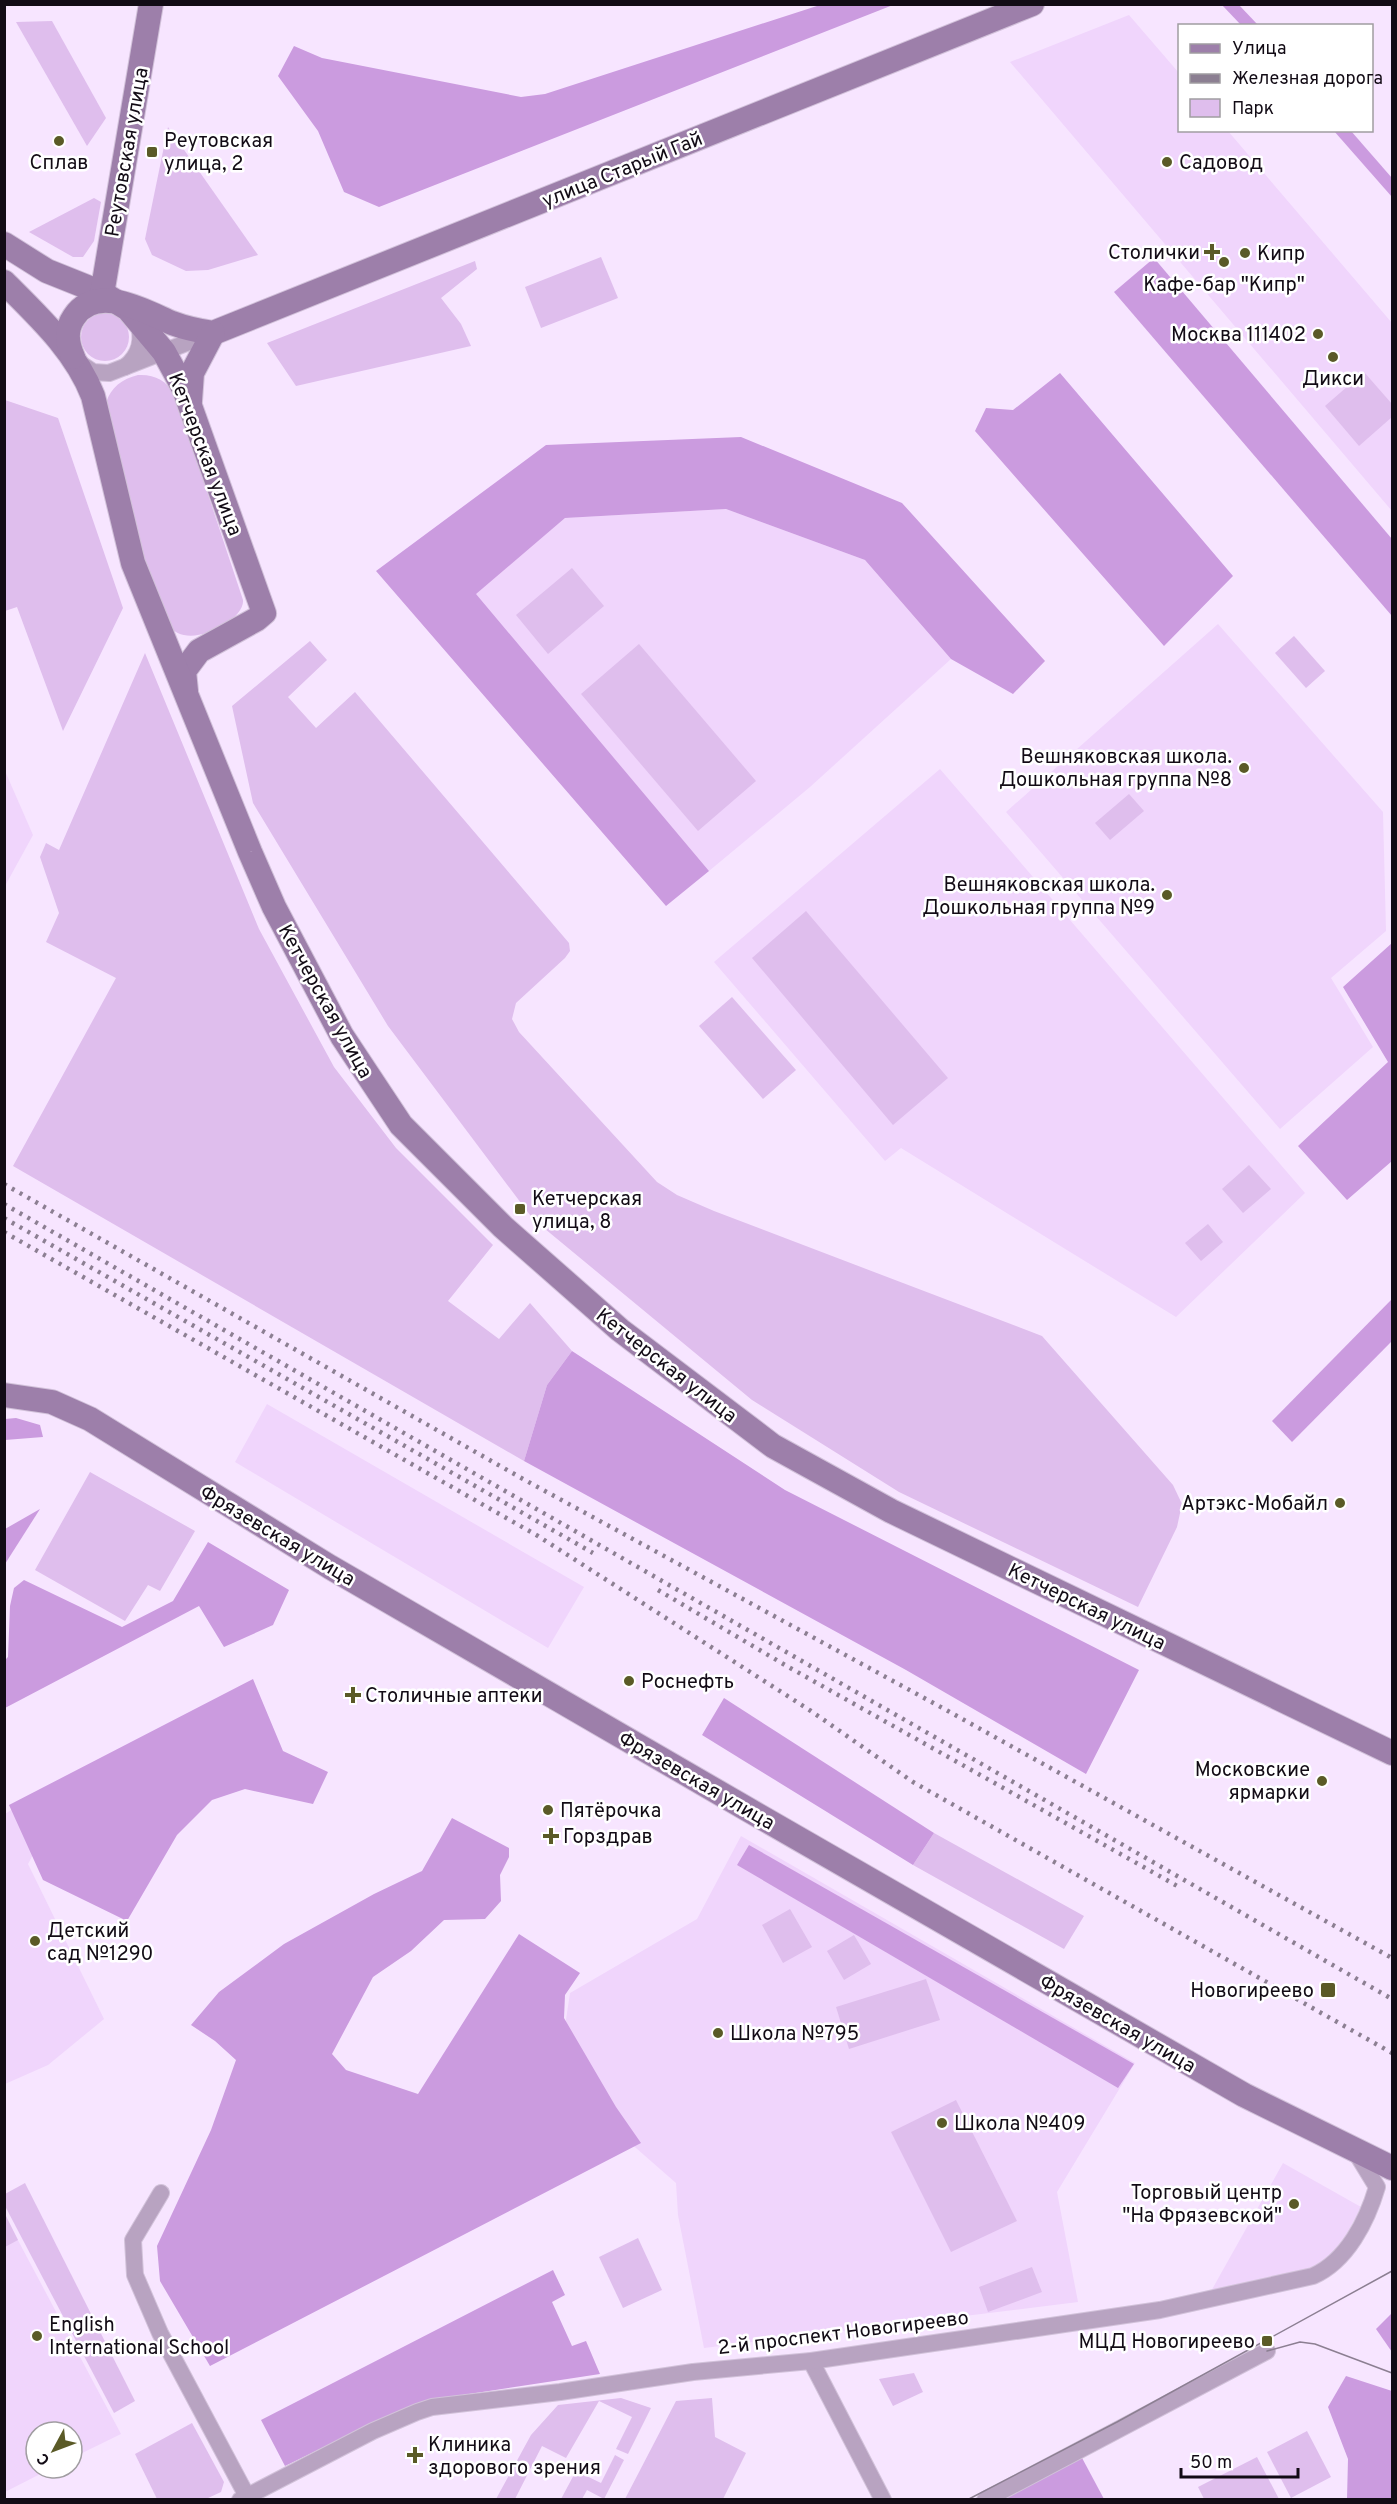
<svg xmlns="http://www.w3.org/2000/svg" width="1397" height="2504" viewBox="0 0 1397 2504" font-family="Overpass,sans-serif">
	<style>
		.built { fill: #f0d5fc }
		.green { fill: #dfbeed }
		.forest { fill: #cb9bdf }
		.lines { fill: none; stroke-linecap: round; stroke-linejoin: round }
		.street-casing { stroke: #d2c2da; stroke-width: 18 }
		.secondary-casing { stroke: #d2c2da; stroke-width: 26 }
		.street { stroke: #b8a3c1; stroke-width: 16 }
		.secondary { stroke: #9d7faa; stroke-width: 24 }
		.tram { stroke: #8c7f92; stroke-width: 1.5 }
		.rail { stroke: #8c7f92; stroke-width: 4.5; stroke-dasharray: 3 6; stroke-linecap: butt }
		.poi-dot { fill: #5a5a27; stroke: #fff; stroke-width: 2 }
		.labels { text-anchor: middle; stroke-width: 5; stroke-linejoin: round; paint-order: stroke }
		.poi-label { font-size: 20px; fill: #120b15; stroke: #fff; text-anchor: start }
		.street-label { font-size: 20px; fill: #120b15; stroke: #fff }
	</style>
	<rect width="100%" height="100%" fill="#f7e5ff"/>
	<!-- built -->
	<g class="built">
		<polygon points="1129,15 1179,73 1180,130 1228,131 1392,323 1392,511 1010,62"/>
		<polygon points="726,509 865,560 951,659 810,787 709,871 475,594 565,518"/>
		<polygon points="1218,624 1383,812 1386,931 1331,978 1373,1047 1280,1129 1006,812"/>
		<polygon points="940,769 1305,1193 1176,1317 901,1148 885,1161 714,962"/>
		<polygon points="5,771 33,835 5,886 4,886"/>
		<polygon points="267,1404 584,1587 548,1648 235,1462"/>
		<polygon points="19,1805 38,1845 28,1864 104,2019 48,2065 5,2084 5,1814"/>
		<polygon points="741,1836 1135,2063 1057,2192 1078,2302 704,2348 678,2215 676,2183 620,2134 564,2033 570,1993 697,1919"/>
		<polygon points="1283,2163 1361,2207 1337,2254 1320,2267 1210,2293"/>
		<polygon points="4,2214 121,2434 72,2458 72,2432 36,2432 36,2468 52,2468 5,2492"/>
	</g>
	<!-- green -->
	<g class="green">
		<polygon points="52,21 106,118 87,146 16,22"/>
		<polygon points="168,127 258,255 208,270 186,271 152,255 145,239"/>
		<polygon points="94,198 101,202 94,241 83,257 73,257 29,232"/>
		<polygon points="601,257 618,298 541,328 525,287"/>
		<polygon points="475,261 477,269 441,298 461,324 471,346 296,386 267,343"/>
		<circle cx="105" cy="337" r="24"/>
		<polygon points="1364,372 1392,404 1392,417 1359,446 1325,406"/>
		<path d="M138,375c16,-1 28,5 37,20l68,205c2,22 -60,53 -74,24 -34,-69 -45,-147 -63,-221 5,-16 16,-24 32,-28z"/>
		<polygon points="5,400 58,418 123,608 63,731 17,607 5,611"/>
		<polygon points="572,568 604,606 548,654 516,615"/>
		<polygon points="1294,636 1325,671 1306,688 1275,653"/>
		<polygon points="310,641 327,660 288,697 316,728 355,692 569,943 570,951 565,958 516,1003 512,1019 519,1032 657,1182 677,1195 714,1211 1042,1336 1173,1485 1182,1504 1177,1527 1138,1607 899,1492 752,1400 533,1219 388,1026 253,803 232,706"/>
		<polygon points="639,644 756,781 698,831 581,694"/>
		<polygon points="145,653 259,929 334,1067 396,1148 493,1245 448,1301 499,1339 530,1303 572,1351 547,1385 524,1461 13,1166 116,978 46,942 59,913 40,857 46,843 59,850"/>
		<polygon points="1129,794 1144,811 1110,840 1095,823"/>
		<polygon points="806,911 948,1078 893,1125 752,958"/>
		<polygon points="732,997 796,1070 763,1099 699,1026"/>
		<polygon points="1249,1165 1271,1189 1243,1213 1222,1189"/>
		<polygon points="1208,1224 1223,1242 1201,1261 1185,1243"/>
		<polygon points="90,1472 195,1531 160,1591 148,1585 125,1621 35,1570"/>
		<polygon points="934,1833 1084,1916 1064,1949 913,1865"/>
		<polygon points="790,1909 812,1947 783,1963 762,1925"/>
		<polygon points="854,1935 871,1964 844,1980 827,1951"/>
		<polygon points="926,1979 940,2020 849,2049 836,2007"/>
		<polygon points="956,2100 1017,2221 951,2252 891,2132"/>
		<polygon points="25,2183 135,2401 114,2413 5,2206 5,2194"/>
		<polygon points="5,2214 18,2240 5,2247 4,2247"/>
		<polygon points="638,2238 662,2290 623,2308 599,2257"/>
		<polygon points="1032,2267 1042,2292 988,2312 979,2287"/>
		<polygon points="914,2373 923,2392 893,2406 879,2379"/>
		<polygon points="621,2398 651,2408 628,2454 616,2449 632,2417 599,2401 566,2458 542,2446 515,2499 496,2499 531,2435 558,2405"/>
		<polygon points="712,2398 715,2437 746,2453 723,2499 625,2499 676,2401"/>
		<polygon points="192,2423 224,2482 221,2492 206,2499 157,2499 135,2454"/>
		<polygon points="1307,2431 1331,2477 1291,2498 1267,2452"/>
		<polygon points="615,2455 624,2460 604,2499 587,2490 582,2499 561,2499 576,2471 601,2483"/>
		<polygon points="1257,2457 1279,2499 1204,2499 1198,2487"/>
	</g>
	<!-- forest -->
	<g class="forest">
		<polygon points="820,5 893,5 379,207 344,192 318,131 278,76 294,46 322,58 521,97 545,94"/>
		<polygon points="1222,5 1239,5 1258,25 1241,25"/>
		<polygon points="1334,131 1351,131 1392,178 1392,197"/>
		<polygon points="1154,258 1392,539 1392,616 1114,292"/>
		<polygon points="1060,373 1233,576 1164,646 975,431 986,408 1013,410"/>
		<polygon points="741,437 902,503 1045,661 1013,694 951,659 865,560 726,509 565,518 476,594 709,871 666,906 376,571 546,445"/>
		<polygon points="1392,943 1392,1161 1347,1200 1298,1146 1388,1062 1343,987"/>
		<polygon points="1392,1299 1392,1341 1292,1442 1272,1421"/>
		<polygon points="572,1351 785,1490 1139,1670 1086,1774 906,1670 524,1461 547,1385"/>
		<polygon points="16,1418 40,1425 43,1437 5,1440 5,1419"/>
		<polygon points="40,1509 5,1564 5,1529"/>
		<polygon points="208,1542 289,1590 273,1625 224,1647 199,1606 5,1708 5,1660 8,1657 10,1606 14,1588 24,1580 122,1627 173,1601"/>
		<polygon points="253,1679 283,1751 328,1772 313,1804 245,1789 212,1800 177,1835 127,1921 43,1880 9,1805"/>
		<polygon points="724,1698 934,1833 913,1865 702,1735"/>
		<polygon points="452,1818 509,1848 509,1857 500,1875 501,1901 485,1919 444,1920 411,1951 373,1977 332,2054 346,2070 418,2094 519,1934 580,1973 565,1995 564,2018 616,2107 641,2143 210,2366 160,2281 157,2246 211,2130 236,2060 215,2041 191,2025 219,1992 284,1944 374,1894 422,1871"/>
		<polygon points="749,1845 1134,2064 1118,2088 737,1865"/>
		<polygon points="553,2270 565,2295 552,2302 572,2346 586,2341 600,2374 430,2400 398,2411 285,2466 261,2420"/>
		<polygon points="1392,2313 1392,2352 1376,2329"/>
		<polygon points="1346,2376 1392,2391 1391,2499 1347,2499 1348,2459 1328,2407"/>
		<polygon points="1081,2456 1104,2499 998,2500"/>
	</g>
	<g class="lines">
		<!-- street casing -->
		<g class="street-casing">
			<g id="street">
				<polyline points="78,362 93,372 109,373 212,333"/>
				<path d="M125,367c15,-12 19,-29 12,-46"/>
				<polyline points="161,2193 133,2240 135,2275 160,2333 249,2500"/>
				<polyline points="811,2361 883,2500"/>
				<path d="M240,2500l133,-69 44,-19 15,-5 128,-15 133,-20 118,-11 349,-51 153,-34c34,-15 54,-55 64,-89l-22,-36"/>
				<polyline points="985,2500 1267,2351"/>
			</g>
		</g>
		<!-- secondary casing -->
		<g class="secondary-casing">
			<g id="secondary">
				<polyline points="4,244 47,271 102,293 128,309 164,352 184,389 264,613 257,619 199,651 184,671 186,691"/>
				<path d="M4,282c34,34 72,69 89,114l40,167 117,289 24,55 68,129 59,89 102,102 117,103 153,116 118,65 501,242"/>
				<polyline points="101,300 151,4"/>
				<path d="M73,357c-6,-14 -8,-27 1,-40 22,-34 70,-6 98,6 13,5 27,8 41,10l819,-329"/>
				<polyline points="190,401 192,373 213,333"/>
				<polyline points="4,1395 52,1402 90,1419 330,1567 747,1809 1244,2095 1392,2168"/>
			</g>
		</g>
		<!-- street -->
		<use href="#street" class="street"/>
		<!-- secondary -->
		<use href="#secondary" class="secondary"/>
		<!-- tram -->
		<g class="tram">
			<polyline points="1267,2351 1300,2342 1315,2344 1392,2373"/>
			<polyline points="967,2500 1117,2422 1392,2271"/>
		</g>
		<!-- rail -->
		<g class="rail">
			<polyline points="4,1184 523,1479 948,1711 1392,1958"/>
			<polyline points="4,1204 1392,1999"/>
			<polyline points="4,1218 593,1553"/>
			<polyline points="4,1232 538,1536 811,1711 913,1782 1392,2053"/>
			<polyline points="658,1590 785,1665 1179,1887"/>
		</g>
	</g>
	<!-- markers -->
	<g class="poi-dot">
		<circle cx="59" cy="141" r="6"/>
		<rect x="146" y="146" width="12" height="12" rx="3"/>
		<circle cx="1167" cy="162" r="6"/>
		<path d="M1209 243h6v6h6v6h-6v6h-6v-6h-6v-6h6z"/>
		<circle cx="1245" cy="253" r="6"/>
		<circle cx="1224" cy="262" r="6"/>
		<circle cx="1318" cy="334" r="6"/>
		<circle cx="1333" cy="357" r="6"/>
		<circle cx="1244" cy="768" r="6"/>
		<circle cx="1167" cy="895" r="6"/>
		<rect x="514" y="1203" width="12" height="12" rx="3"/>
		<circle cx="1340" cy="1503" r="6"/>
		<circle cx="629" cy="1681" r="6"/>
		<path d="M350 1686h6v6h6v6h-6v6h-6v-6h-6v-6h6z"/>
		<circle cx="1322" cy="1781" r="6"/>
		<circle cx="548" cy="1810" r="6"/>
		<path d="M548 1827h6v6h6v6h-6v6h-6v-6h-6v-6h6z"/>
		<circle cx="35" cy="1941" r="6"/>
		<rect x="1320" y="1982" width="16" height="16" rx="3"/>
		<circle cx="718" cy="2033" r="6"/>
		<circle cx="942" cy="2123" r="6"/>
		<circle cx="1294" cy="2204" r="6"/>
		<circle cx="37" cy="2336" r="6"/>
		<rect x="1261" y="2335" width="12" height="12" rx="3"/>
		<path d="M412 2446h6v6h6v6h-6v6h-6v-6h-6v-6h6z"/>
	</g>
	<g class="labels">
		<!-- poi labels -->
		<g class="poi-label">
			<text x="164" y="147">Реутовская<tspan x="164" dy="23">улица, 2</tspan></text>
			<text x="59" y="169" text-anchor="middle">Сплав</text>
			<text x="1179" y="169">Садовод</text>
			<text x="1200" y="259" text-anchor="end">Столички</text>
			<text x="1257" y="260">Кипр</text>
			<text x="1224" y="291" text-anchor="middle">Кафе-бар "Кипр"</text>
			<text x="1306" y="341" text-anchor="end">Москва 111402</text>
			<text x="1333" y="385" text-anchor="middle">Дикси</text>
			<text x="1232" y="763" text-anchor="end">Вешняковская школа.<tspan x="1232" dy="23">Дошкольная группа №8</tspan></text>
			<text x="1155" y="891" text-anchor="end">Вешняковская школа.<tspan x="1155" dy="23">Дошкольная группа №9</tspan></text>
			<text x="532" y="1205">Кетчерская<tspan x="532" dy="23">улица, 8</tspan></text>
			<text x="1328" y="1510" text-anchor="end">Артэкс-Мобайл</text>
			<text x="641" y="1688">Роснефть</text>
			<text x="365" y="1702">Столичные аптеки</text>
			<text x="1310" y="1776" text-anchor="end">Московские<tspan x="1310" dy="23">ярмарки</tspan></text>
			<text x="560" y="1817">Пятёрочка</text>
			<text x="563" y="1843">Горздрав</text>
			<text x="47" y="1937">Детский<tspan x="47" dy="23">сад №1290</tspan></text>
			<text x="1314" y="1997" text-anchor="end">Новогиреево</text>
			<text x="730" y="2040">Школа №795</text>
			<text x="954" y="2130">Школа №409</text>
			<text x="1282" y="2199" text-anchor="end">Торговый центр<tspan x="1282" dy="23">"На Фрязевской"</tspan></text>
			<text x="49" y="2331">English<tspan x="49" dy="23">International School</tspan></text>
			<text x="1255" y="2348" text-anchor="end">МЦД Новогиреево</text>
			<text x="428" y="2451">Клиника<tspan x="428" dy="23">здорового зрения</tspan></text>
		</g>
		<!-- street labels -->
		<g class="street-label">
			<text transform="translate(126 152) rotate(-80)" y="7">Реутовская улица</text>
			<text transform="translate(622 169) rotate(-22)" y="7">улица Старый Гай</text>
			<text transform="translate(206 454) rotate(69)" y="7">Кетчерская улица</text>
			<text transform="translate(326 1001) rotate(61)" y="7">Кетчерская улица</text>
			<text transform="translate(667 1365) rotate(38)" y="7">Кетчерская улица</text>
			<text transform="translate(278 1535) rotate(31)" y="7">Фрязевская улица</text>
			<text transform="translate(1087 1606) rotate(26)" y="7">Кетчерская улица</text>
			<text transform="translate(697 1780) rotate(30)" y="7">Фрязевская улица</text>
			<text transform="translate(1118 2023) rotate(30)" y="7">Фрязевская улица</text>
			<text transform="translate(843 2332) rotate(-7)" y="7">2-й проспект Новогиреево</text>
		</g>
	</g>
	<!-- border -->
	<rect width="1397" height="2504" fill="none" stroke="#120b15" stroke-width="12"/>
	<!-- legend -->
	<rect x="1178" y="24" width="195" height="108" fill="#ffffff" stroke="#a09da1" stroke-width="1.5"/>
	<rect x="1190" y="44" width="30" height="9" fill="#9d7faa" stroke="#a09da1" stroke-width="1.5"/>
	<text x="1232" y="54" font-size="18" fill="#120b15">Улица</text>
	<rect x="1190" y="74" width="30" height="9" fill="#8c7f92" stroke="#a09da1" stroke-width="1.5"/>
	<text x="1232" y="84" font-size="18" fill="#120b15">Железная дорога</text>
	<rect x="1190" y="99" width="30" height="18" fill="#dfbeed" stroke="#a09da1" stroke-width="1.5"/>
	<text x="1232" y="114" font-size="18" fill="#120b15">Парк</text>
	<!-- north arrow -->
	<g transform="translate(54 2450) rotate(229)"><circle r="28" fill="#ffffff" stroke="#a09da1" stroke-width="1.5"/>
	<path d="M0-4.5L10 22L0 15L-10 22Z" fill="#5a5a27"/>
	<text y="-9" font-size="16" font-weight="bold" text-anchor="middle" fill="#120b15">С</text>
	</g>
	<!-- scale -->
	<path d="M1181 2468v9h117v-9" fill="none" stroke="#120b15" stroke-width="3"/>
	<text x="1190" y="2468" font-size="18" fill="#120b15" stroke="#ffffff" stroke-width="4.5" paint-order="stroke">50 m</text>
</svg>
